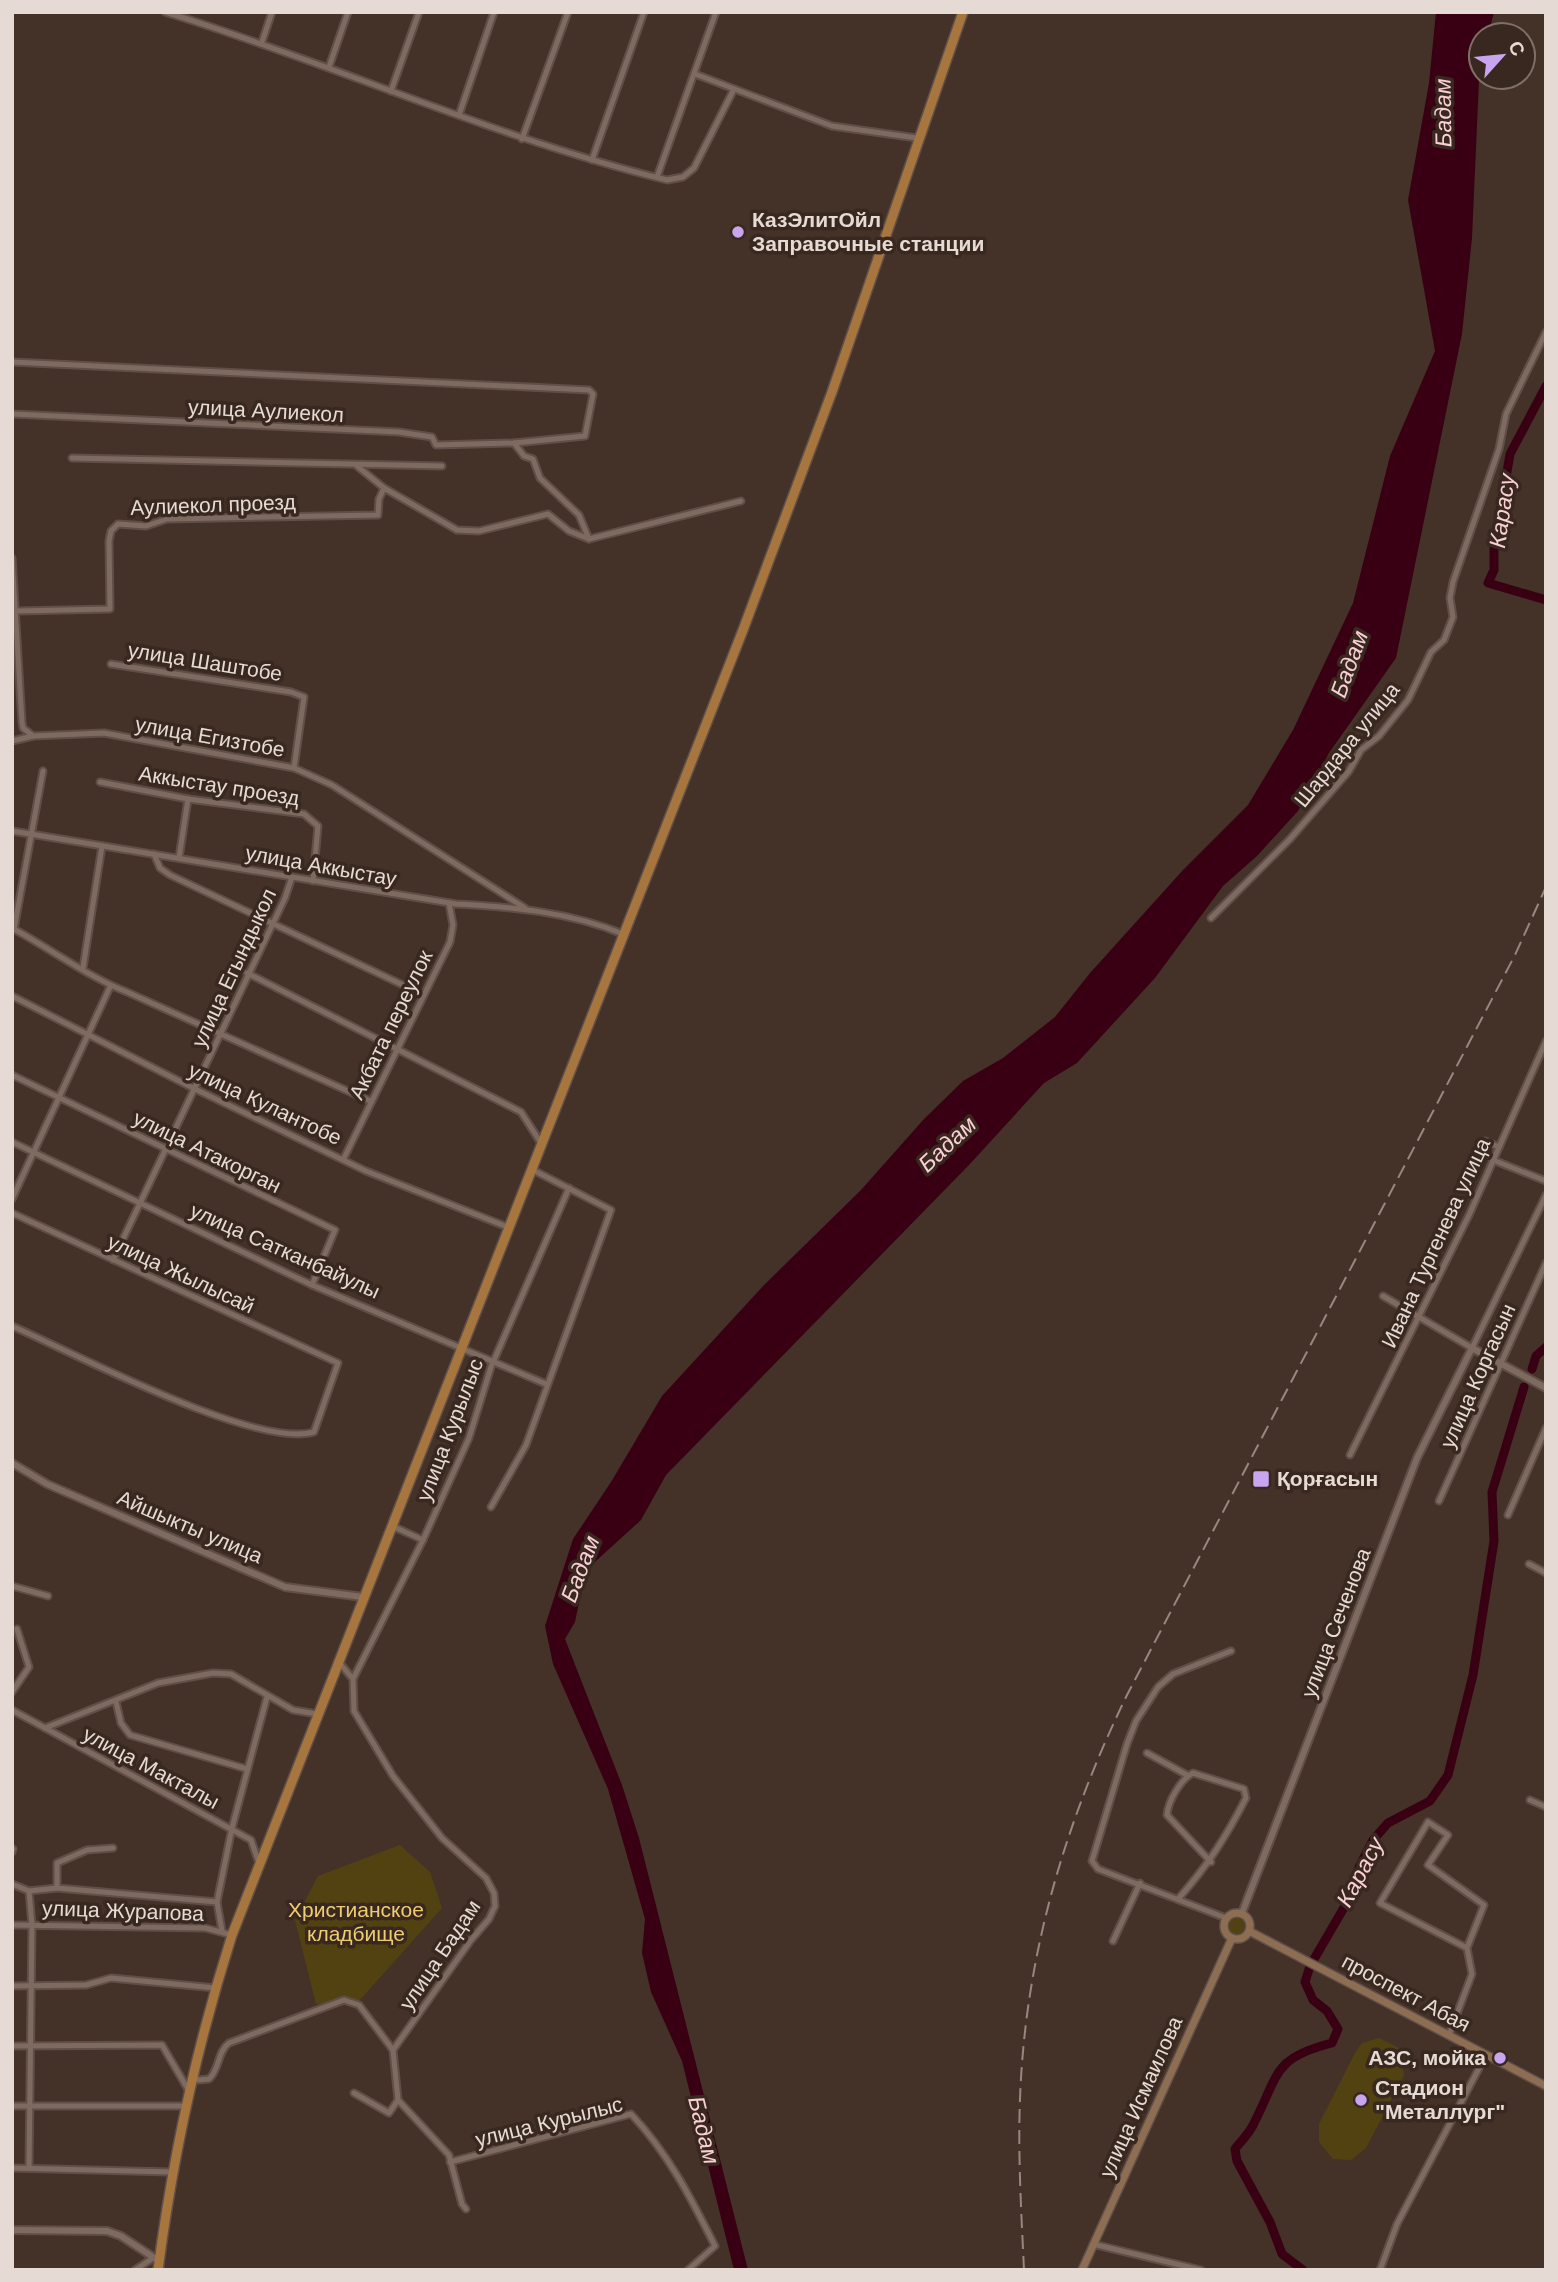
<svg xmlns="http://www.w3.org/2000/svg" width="1558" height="2282" viewBox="0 0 1558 2282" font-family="Helvetica,sans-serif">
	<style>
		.green { fill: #524212 }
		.water { fill: #390013 }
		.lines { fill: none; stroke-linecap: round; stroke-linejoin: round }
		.river { stroke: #390013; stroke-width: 9 }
		.minor-casing { stroke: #5f4f48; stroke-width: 9 }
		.tertiary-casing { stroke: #5f4f48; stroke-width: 10 }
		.secondary-casing { stroke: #5f4f48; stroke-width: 10 }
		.trunk-casing { stroke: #5f4f48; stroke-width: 12 }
		.minor { stroke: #7f6a60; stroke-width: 5 }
		.tertiary { stroke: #7f6a60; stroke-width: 6 }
		.secondary { stroke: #8d6e53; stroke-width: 7 }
		.trunk { stroke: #a6763e; stroke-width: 9 }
		.rail { stroke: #968880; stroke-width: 2; stroke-dasharray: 14 7; stroke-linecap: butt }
		.poi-dot { fill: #c8a5ee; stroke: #39281f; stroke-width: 2.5 }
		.labels { text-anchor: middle; stroke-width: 7; stroke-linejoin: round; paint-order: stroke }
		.poi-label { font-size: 21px; font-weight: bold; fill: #e6dad4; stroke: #39281f; text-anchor: start }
		.street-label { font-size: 21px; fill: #e6dad4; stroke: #39281f }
		.park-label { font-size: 21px; fill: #eecc70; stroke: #39281f }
		.water-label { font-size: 23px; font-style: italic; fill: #f9d0d6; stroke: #39281f }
	</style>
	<rect width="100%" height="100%" fill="#443228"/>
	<!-- green -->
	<g class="green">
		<polygon points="400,1845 430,1872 442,1908 358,2002 316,2004 295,1920 318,1876"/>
		<circle cx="1237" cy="1926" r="8"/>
		<polygon points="1379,2038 1399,2048 1404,2075 1366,2148 1351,2160 1333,2159 1319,2142 1319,2124 1356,2051 1362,2043"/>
	</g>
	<!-- water -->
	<polygon class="water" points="1436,12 1494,12 1488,35 1481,35 1472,238 1462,334 1396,658 1329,753 1298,811 1257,856 1223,886 1155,978 1077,1063 1044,1083 969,1165 666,1475 641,1520 586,1570 575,1622 565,1639 622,1785 639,1838 748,2270 734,2270 682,2061 651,1992 642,1953 645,1919 608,1789 553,1664 545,1626 573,1539 611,1482 662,1396 764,1285 861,1190 924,1119 963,1081 1003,1058 1055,1017 1090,973 1183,870 1248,805 1293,730 1353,603 1390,456 1435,351 1408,200 1429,83"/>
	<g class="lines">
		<!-- river -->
		<g class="river">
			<polyline points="1546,386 1510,454 1494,548 1494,570 1488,583 1546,600"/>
			<polyline points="1532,1369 1536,1356 1546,1347"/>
			<path d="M1303,2270l-21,-16 -12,-32 -33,-61 -2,-12c6,-8 15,-16 19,-26 25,-48 18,-65 78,-80l6,-14 -11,-18 -14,-11 -8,-18 5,-16 39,-67 11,-34 13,-25 15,-17 42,-22 18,-26 25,-100 21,-134 -2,-49 32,-105"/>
		</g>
		<!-- minor casing -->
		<g class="minor-casing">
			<g id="minor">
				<path d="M165,12c169,52 330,126 502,168l16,-3 11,-9 39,-77"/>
				<polyline points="262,42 272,12"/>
				<polyline points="329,67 348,12"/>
				<polyline points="695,74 832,126 917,138"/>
				<polyline points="391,91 419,12"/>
				<polyline points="459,115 494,12"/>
				<polyline points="522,139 568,12"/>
				<polyline points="592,160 644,12"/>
				<polyline points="657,177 716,12"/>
				<polyline points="12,362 589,390 593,394 585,436 514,443 436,445 432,437 399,432 12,414"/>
				<polyline points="514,443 524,456 533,459 540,478 579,515 589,539"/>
				<polyline points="72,458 442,466"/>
				<polyline points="357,466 384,488"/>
				<polyline points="12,558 22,722 23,728 33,736 104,733 294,768 332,785 525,908"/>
				<polyline points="17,611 110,609 109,541 111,531 118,524 146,526 167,519 378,515 379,499 384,488 457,530 479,531 548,514 569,531 589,539 741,501"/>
				<polyline points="111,664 291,692 304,697 294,768"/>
				<polyline points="12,741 33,736"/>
				<polyline points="100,782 188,799 304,814 318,826 313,881"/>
				<path d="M12,831l444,73c57,3 114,8 167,30"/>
				<polyline points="154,854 160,868 170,875 422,994"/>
				<polyline points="179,858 188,799"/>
				<polyline points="1211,918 1290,839 1349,771 1361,750 1379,736 1408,700 1431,652 1444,640 1453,617 1450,598 1453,582 1499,449 1506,414 1546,332"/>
				<path d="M12,928c37,20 78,50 115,64l243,109"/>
				<polyline points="14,929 43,771"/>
				<polyline points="83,968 102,846"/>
				<polyline points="247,973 521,1112 541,1143"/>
				<polyline points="12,996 195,1089 366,1171 510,1228"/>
				<polyline points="12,1075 335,1230 312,1285"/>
				<polyline points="1485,1141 1499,1147"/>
				<polyline points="12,1142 312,1285 546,1384"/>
				<polyline points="344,1158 450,942 453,925 449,903"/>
				<polyline points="1493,1160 1546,1181"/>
				<polyline points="12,1199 110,987"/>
				<path d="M12,1213l326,150 -24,69c-59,17 -240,-79 -302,-106"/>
				<polyline points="113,1260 285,898 292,877"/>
				<polyline points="1383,1296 1472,1348 1546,1195"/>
				<polyline points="1350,1455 1470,1213 1546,1041"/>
				<polyline points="1439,1501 1546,1263"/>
				<polyline points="491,1507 526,1445 611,1210 531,1169"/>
				<polyline points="1508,1515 1546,1428"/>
				<polyline points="392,1526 423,1540"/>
				<polyline points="1529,1564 1546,1573"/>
				<polyline points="12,1586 48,1596"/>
				<polyline points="338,1661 353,1679 354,1711 393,1776 442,1838 486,1878 494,1893 495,1906 489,1919 471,1940 393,2050 398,2100 449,2155 462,2204 466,2209"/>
				<polyline points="353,1679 423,1540 469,1438 491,1367 569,1188"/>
				<polyline points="12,1692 29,1667 17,1629"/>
				<polyline points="116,1702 121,1723 130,1735 247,1769"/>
				<polyline points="12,1710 251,1840 259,1863"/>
				<polyline points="45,1728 158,1683 213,1673 231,1674 293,1710 317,1714"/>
				<polyline points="1147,1753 1187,1775"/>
				<polyline points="1530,1800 1546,1807"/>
				<polyline points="12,1852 13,1849"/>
				<polyline points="12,1884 29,1891"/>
				<polyline points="57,1888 217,1902 232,1828 267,1697"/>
				<path d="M1179,1898c29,-33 47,-61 67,-100l-2,-9 -51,-16c-12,6 -25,28 -26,42l44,47"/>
				<polyline points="217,1902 222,1931"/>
				<polyline points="1226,1918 1098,1869 1092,1861 1127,1744 1136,1721 1158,1687 1173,1674 1231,1651"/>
				<polyline points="12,1925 205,1928 232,1935"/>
				<polyline points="1113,1941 1140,1883"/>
				<polyline points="12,1986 86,1985 111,1978 216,1988"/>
				<polyline points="1449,2035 1472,1974 1467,1948 1484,1905 1428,1865 1448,1835 1428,1822 1380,1903 1467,1948"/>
				<polyline points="12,2046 162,2045 189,2091"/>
				<path d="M193,2075l5,5 11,-1c11,-10 8,-27 20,-36l115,-43 15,5 34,45"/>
				<polyline points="354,2093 389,2113 398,2100"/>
				<polyline points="12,2106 185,2106"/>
				<path d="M450,2162l181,-48c37,39 60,84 84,132l-27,24"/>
				<polyline points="12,2168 171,2172"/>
				<polyline points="29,2168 32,1925 29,1891 57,1888 57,1863 87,1850 113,1848"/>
				<polyline points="1093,2244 1201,2270"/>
				<polyline points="135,2270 153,2258"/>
				<polyline points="1380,2270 1397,2224 1486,2055"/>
			</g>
		</g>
		<!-- tertiary casing -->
		<g class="tertiary-casing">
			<g id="tertiary">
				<polyline points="12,1463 47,1484 285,1587 363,1597"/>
				<polyline points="1242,1913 1417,1458 1472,1348 1546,1388"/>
				<polyline points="12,2230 107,2231 121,2236 159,2261"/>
			</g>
		</g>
		<!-- secondary casing -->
		<g class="secondary-casing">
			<g id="secondary">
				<circle cx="1237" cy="1926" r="13"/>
				<polyline points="1249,1931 1546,2086"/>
				<polyline points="1082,2270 1232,1938"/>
			</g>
		</g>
		<!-- trunk casing -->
		<g class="trunk-casing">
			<path id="trunk" d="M158,2270c15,-115 39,-225 74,-335l511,-1305 89,-238 131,-380"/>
		</g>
		<!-- minor -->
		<use href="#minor" class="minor"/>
		<!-- tertiary -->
		<use href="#tertiary" class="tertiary"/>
		<!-- secondary -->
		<use href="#secondary" class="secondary"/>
		<!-- trunk -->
		<use href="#trunk" class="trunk"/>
		<!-- rail -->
		<path class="rail" d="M1024,2270c-3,-64 -7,-128 -3,-192 8,-135 47,-262 106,-383l388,-740 31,-68"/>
	</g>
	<!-- markers -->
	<g class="poi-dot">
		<circle cx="738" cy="232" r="7"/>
		<rect x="1252" y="1470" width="18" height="18" rx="3.5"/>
		<circle cx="1500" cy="2058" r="7"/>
		<circle cx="1361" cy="2100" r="7"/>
	</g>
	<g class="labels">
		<!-- poi labels -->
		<g class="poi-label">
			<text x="752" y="227">КазЭлитОйл<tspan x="752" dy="24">Заправочные станции</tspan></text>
			<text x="1277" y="1486">Қорғасын</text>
			<text x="1486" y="2065" text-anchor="end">АЗС, мойка</text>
			<text x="1375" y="2095">Стадион<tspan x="1375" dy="24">"Металлург"</tspan></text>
		</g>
		<!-- street labels -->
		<g class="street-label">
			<text transform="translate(266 411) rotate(3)" y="7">улица Аулиекол</text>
			<text transform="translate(213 505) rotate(-2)" y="7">Аулиекол проезд</text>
			<text transform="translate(205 662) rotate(9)" y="7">улица Шаштобе</text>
			<text transform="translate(210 737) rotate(10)" y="7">улица Егизтобе</text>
			<text transform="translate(1347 745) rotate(-51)" y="7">Шардара улица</text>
			<text transform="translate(219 786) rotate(9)" y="7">Аккыстау проезд</text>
			<text transform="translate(321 866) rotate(10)" y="7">улица Аккыстау</text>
			<text transform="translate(234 968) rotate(-65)" y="7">улица Егындыкол</text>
			<text transform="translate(391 1025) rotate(-64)" y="7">Акбата переулок</text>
			<text transform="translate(265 1104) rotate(25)" y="7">улица Кулантобе</text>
			<text transform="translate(207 1152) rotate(26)" y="7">улица Атакорган</text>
			<text transform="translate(1436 1243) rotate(-65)" y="7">Ивана Тургенева улица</text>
			<text transform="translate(285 1251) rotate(24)" y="7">улица Сатканбайулы</text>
			<text transform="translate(181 1274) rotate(25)" y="7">улица Жылысай</text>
			<text transform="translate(1478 1376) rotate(-66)" y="7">улица Коргасын</text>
			<text transform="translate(450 1430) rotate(-69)" y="7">улица Курылыс</text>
			<text transform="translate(190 1527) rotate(23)" y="7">Айшыкты улица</text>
			<text transform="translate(1336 1623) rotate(-69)" y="7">улица Сеченова</text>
			<text transform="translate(151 1768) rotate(28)" y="7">улица Макталы</text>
			<text transform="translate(123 1911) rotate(2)" y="7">улица Журапова</text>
			<text transform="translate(440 1955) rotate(-56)" y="7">улица Бадам</text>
			<text transform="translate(1406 1993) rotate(28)" y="7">проспект Абая</text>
			<text transform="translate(1141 2097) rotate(-66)" y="7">улица Исмаилова</text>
			<text transform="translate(549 2122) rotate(-14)" y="7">улица Курылыс</text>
		</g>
		<!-- park labels -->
		<g class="park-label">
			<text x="356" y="1917">Христианское<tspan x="356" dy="24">кладбище</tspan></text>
		</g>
		<!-- water labels -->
		<g class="water-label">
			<text transform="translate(1443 113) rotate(-91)" y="8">Бадам</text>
			<text transform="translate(1502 511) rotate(-82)" y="8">Карасу</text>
			<text transform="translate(1349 664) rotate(-70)" y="8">Бадам</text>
			<text transform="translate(947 1144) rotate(-43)" y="8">Бадам</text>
			<text transform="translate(580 1569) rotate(-69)" y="8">Бадам</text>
			<text transform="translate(1360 1872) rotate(-62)" y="8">Карасу</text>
			<text transform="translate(704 2130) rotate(76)" y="8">Бадам</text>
		</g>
	</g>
	<!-- border -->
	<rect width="1558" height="2282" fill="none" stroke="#e6dad4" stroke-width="28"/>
	<!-- north arrow -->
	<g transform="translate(1502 56) rotate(63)"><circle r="33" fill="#39281f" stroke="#7e6f67" stroke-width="2"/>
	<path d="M0-5L12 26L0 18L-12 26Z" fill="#c8a5ee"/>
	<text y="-10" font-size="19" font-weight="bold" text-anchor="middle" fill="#e6dad4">С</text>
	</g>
</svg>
